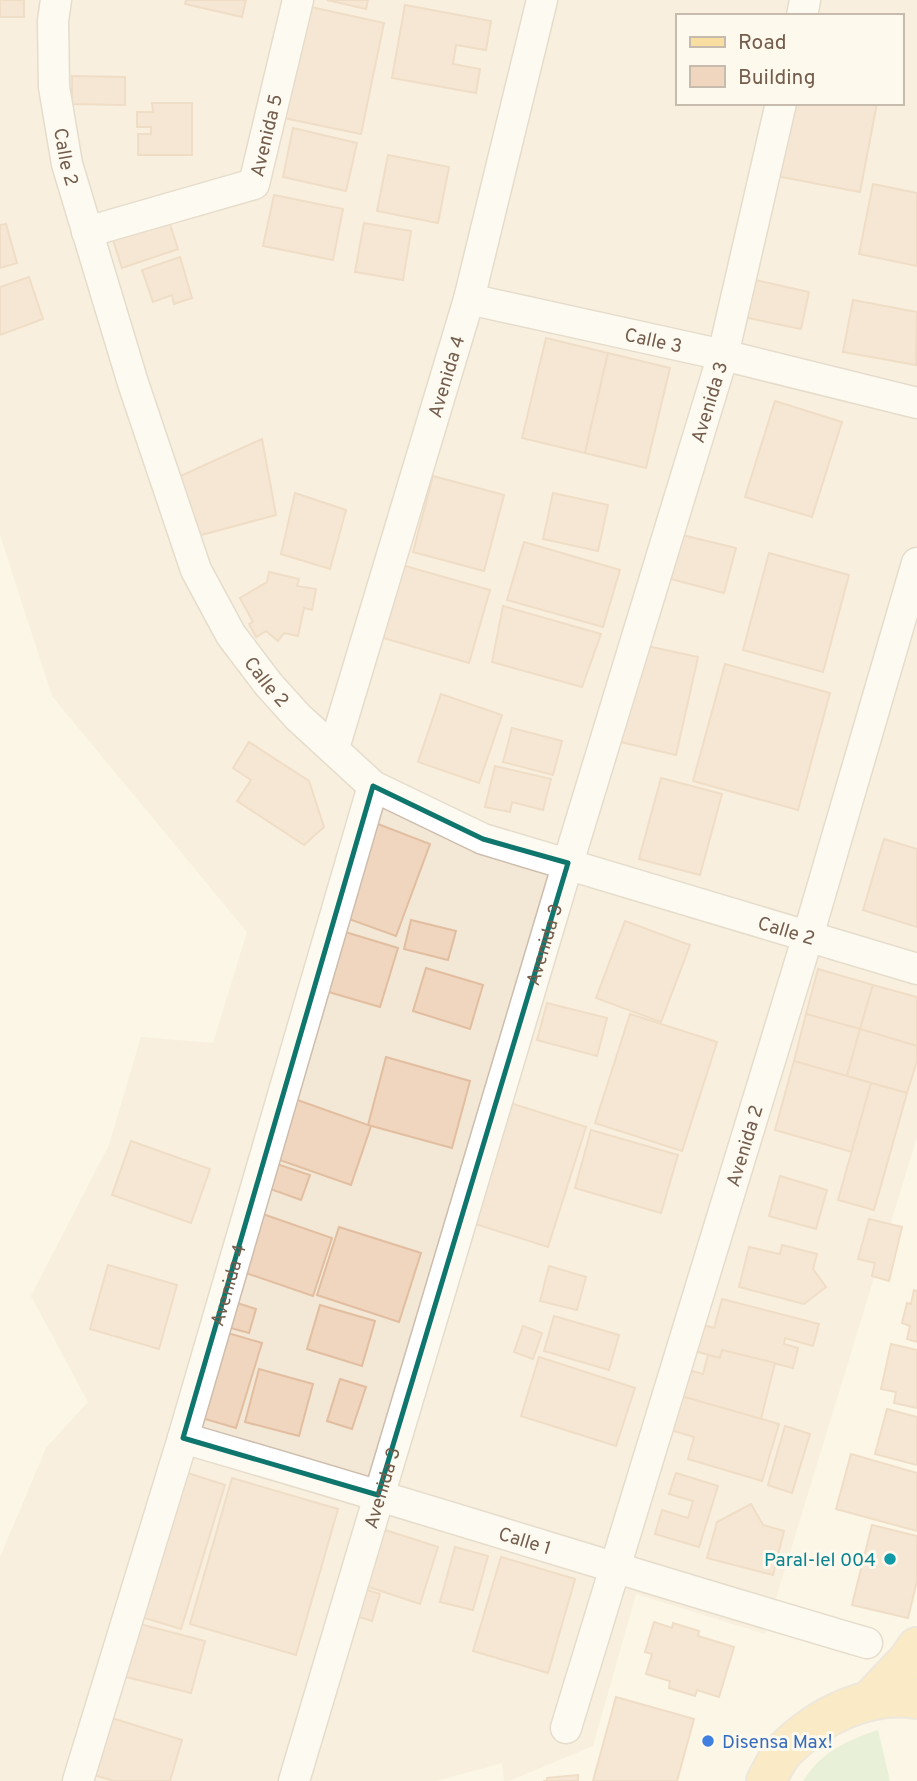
<svg xmlns="http://www.w3.org/2000/svg" width="917" height="1781" viewBox="0 0 917 1781" font-family="Overpass,sans-serif">
	<style>
		.residential { fill: #f3e7d5; fill-rule: evenodd }
		.green { fill: #d1e9c5 }
		.building { fill: #f0d6bf; stroke: #e2bea0; stroke-width: 2 }
		.lines { fill: none; stroke-linecap: round; stroke-linejoin: round }
		.minor-casing { stroke: #cdbdad; stroke-width: 33 }
		.primary-casing { stroke: #dbd5d0; stroke-width: 42 }
		.minor { stroke: #fff; stroke-width: 30 }
		.primary { stroke: #f8dea1; stroke-width: 38 }
		.marked { fill: none; stroke: #0f766e; stroke-width: 5; stroke-linejoin: round }
		.culture-dot { fill: #0f9aa8; stroke: #fef9ed; stroke-width: 2.5 }
		.shop-dot { fill: #3f7fe0; stroke: #fef9ed; stroke-width: 2.5 }
		.labels { text-anchor: middle; stroke-width: 6; stroke-linejoin: round; paint-order: stroke }
		.street-label { font-size: 19px; fill: #745d4c; stroke: #fef9ed }
		.culture-label { font-size: 19px; fill: #0d838f; stroke: #fef9ed; text-anchor: end }
		.shop-label { font-size: 19px; fill: #366cbe; stroke: #fef9ed; text-anchor: start }
	</style>
	<rect width="100%" height="100%" fill="#fcf5e6"/>
	<!-- residential -->
	<path class="residential" d="M0,0h917v1137l-152,497 -129,-40 -43,152 -84,35h-5l-2,-18 -66,18h-436v-224l46,-109 42,-46 -57,-106 78,-151 32,-108 72,6 34,-111 -195,-236 -52,-161zM677,16h224v87h-224z"/>
	<!-- green -->
	<path class="green" d="M878,1730l12,51h-87c19,-30 43,-40 75,-51z"/>
	<!-- building -->
	<g class="building">
		<rect x="0" y="0" width="24" height="17"/>
		<polygon points="186,0 246,0 242,17 185,4"/>
		<polygon points="327,0 368,0 366,9"/>
		<polygon points="297,4 384,23 361,134 274,116"/>
		<polygon points="405,5 491,21 486,50 456,45 453,64 480,69 476,93 392,78"/>
		<polygon points="72,76 125,77 125,105 72,104"/>
		<polygon points="152,103 192,103 192,155 138,155 138,134 151,134 151,127 137,127 137,112 153,112"/>
		<polygon points="779,103 877,103 860,192 766,174"/>
		<polygon points="293,128 357,143 346,191 283,177"/>
		<polygon points="388,155 449,167 438,223 377,211"/>
		<polygon points="873,184 917,193 917,266 859,254"/>
		<polygon points="274,195 343,209 333,260 263,246"/>
		<polygon points="167,215 178,249 122,268 111,234"/>
		<polygon points="364,223 411,231 403,280 355,272"/>
		<polygon points="6,224 17,263 0,268 0,225"/>
		<polygon points="180,257 192,298 174,304 172,295 153,302 142,270"/>
		<polygon points="29,277 43,319 0,335 0,287"/>
		<polygon points="751,279 809,292 801,329 743,317"/>
		<polygon points="853,300 917,312 916,365 843,352"/>
		<polygon points="546,338 608,353 585,453 522,438"/>
		<polygon points="608,353 670,368 646,468 585,453"/>
		<polygon points="775,401 842,422 812,517 745,497"/>
		<polygon points="262,439 276,515 190,538 176,478"/>
		<polygon points="433,476 504,495 484,571 413,552"/>
		<polygon points="295,493 346,510 330,569 281,554"/>
		<polygon points="553,493 608,505 598,551 543,539"/>
		<polygon points="682,535 736,548 724,593 671,579"/>
		<polygon points="524,542 620,570 603,627 507,600"/>
		<polygon points="769,553 849,575 823,672 743,650"/>
		<polygon points="391,562 490,590 469,663 370,634"/>
		<polygon points="269,572 299,579 297,586 316,589 312,610 304,608 298,636 284,633 278,641 266,631 256,637 249,624 253,622 240,598 267,582"/>
		<polygon points="503,606 601,634 582,687 492,662"/>
		<polygon points="638,644 698,657 676,755 616,741"/>
		<polygon points="725,664 830,693 798,810 693,781"/>
		<polygon points="441,694 502,715 479,783 418,762"/>
		<polygon points="512,728 562,741 553,775 503,762"/>
		<polygon points="249,742 309,781 324,827 304,845 237,801 251,780 233,768"/>
		<polygon points="495,766 551,779 543,810 512,802 510,812 485,807"/>
		<polygon points="661,778 722,794 700,875 639,859"/>
		<polygon points="370,821 430,844 396,936 335,914"/>
		<polygon points="884,839 917,849 917,927 863,910"/>
		<polygon points="411,920 456,931 448,960 404,949"/>
		<polygon points="625,921 690,945 661,1022 596,998"/>
		<polygon points="332,928 398,948 380,1007 315,988"/>
		<polygon points="426,968 483,985 470,1029 413,1011"/>
		<polygon points="818,969 873,985 860,1029 806,1014"/>
		<polygon points="873,985 917,997 917,1046 860,1029"/>
		<polygon points="547,1003 607,1018 597,1056 537,1040"/>
		<polygon points="630,1014 717,1042 682,1151 595,1123"/>
		<polygon points="806,1014 860,1029 847,1076 794,1061"/>
		<polygon points="860,1029 917,1046 917,1061 907,1093 847,1076"/>
		<polygon points="386,1057 470,1081 452,1148 368,1125"/>
		<polygon points="794,1061 871,1083 852,1152 775,1130"/>
		<polygon points="871,1083 907,1093 874,1210 838,1200"/>
		<polygon points="289,1097 371,1126 351,1185 268,1156"/>
		<polygon points="504,1101 586,1127 548,1247 466,1221"/>
		<polygon points="591,1130 678,1155 661,1213 575,1188"/>
		<polygon points="131,1141 210,1169 191,1223 112,1195"/>
		<polygon points="268,1161 310,1175 301,1200 259,1185"/>
		<polygon points="780,1176 827,1190 816,1229 769,1216"/>
		<polygon points="257,1212 332,1238 313,1296 237,1270"/>
		<polygon points="869,1219 902,1227 889,1281 872,1276 875,1263 858,1259"/>
		<polygon points="339,1227 421,1253 399,1322 317,1295"/>
		<polygon points="782,1245 817,1254 813,1269 826,1287 804,1304 739,1287 749,1247 780,1254"/>
		<polygon points="108,1265 177,1285 159,1349 90,1329"/>
		<polygon points="549,1266 586,1277 577,1310 540,1301"/>
		<polygon points="914,1290 917,1291 917,1342 907,1339 910,1326 902,1323 907,1303 911,1304"/>
		<polygon points="722,1299 819,1324 813,1346 785,1338 784,1344 798,1348 793,1368 722,1350 720,1358 691,1350 697,1323 714,1328"/>
		<polygon points="228,1300 256,1309 249,1333 220,1325"/>
		<polygon points="320,1305 375,1321 362,1366 307,1349"/>
		<polygon points="554,1316 619,1335 609,1370 544,1351"/>
		<polygon points="523,1326 542,1333 533,1359 514,1352"/>
		<polygon points="221,1331 262,1343 236,1428 195,1416"/>
		<polygon points="891,1344 917,1350 917,1408 894,1403 896,1392 881,1389"/>
		<polygon points="722,1350 775,1363 761,1419 681,1396 688,1370 703,1374 708,1355 720,1358"/>
		<polygon points="539,1357 635,1388 616,1446 521,1416"/>
		<polygon points="259,1369 313,1384 299,1436 245,1422"/>
		<polygon points="340,1379 366,1387 352,1429 327,1421"/>
		<polygon points="681,1396 779,1424 762,1481 688,1459 694,1437 671,1430"/>
		<polygon points="887,1409 917,1417 917,1465 875,1454"/>
		<polygon points="785,1426 810,1434 792,1493 768,1485"/>
		<polygon points="851,1454 917,1473 917,1531 836,1509"/>
		<polygon points="169,1467 225,1485 181,1629 125,1612"/>
		<polygon points="676,1473 718,1486 699,1547 655,1534 662,1510 688,1518 693,1501 669,1494"/>
		<polygon points="232,1478 338,1509 296,1655 190,1624"/>
		<polygon points="751,1504 763,1525 784,1531 773,1575 707,1558 717,1522"/>
		<polygon points="872,1525 917,1536 917,1581 908,1618 852,1605"/>
		<polygon points="376,1527 438,1547 420,1604 357,1583"/>
		<polygon points="455,1547 488,1556 473,1610 440,1602"/>
		<polygon points="501,1557 575,1579 548,1673 473,1651"/>
		<polygon points="351,1585 380,1594 372,1621 343,1612"/>
		<polygon points="132,1622 205,1641 191,1693 118,1675"/>
		<polygon points="654,1622 672,1628 673,1623 699,1631 698,1636 734,1647 719,1697 697,1690 695,1696 669,1688 670,1681 646,1674 652,1654 645,1652"/>
		<polygon points="616,1697 694,1719 677,1781 593,1781"/>
		<polygon points="99,1714 182,1740 170,1781 114,1781 81,1771"/>
		<polygon points="578,1775 578,1781 543,1781 547,1781 547,1778"/>
	</g>
	<g class="lines">
		<!-- minor casing -->
		<g class="minor-casing">
			<g id="minor">
				<path id="s1" d="M56,0l-3,21 1,66 13,77 66,219 63,187 35,65 38,50 29,32 75,69 110,53 434,130"/>
				<polyline points="802,16 805,0"/>
				<path id="s2" d="M87,232l167,-48 44,-184"/>
				<path id="s3" d="M469,299l254,56 194,48"/>
				<path id="s4" d="M334,748l135,-449 73,-299"/>
				<path id="s5" d="M183,1438c229,66 455,138 684,205"/>
				<path id="s6" d="M566,1728l242,-792 109,-373"/>
				<path id="s7" d="M78,1781l105,-343 190,-652"/>
				<path id="s8" d="M294,1781l274,-918 155,-508 58,-252"/>
			</g>
		</g>
		<!-- primary casing -->
		<g class="primary-casing">
			<g id="primary">
				<polyline points="870,1700 908,1660 917,1647"/>
				<path d="M766,1781c6,-10 11,-24 20,-32 33,-33 83,-58 131,-50"/>
			</g>
		</g>
		<!-- minor -->
		<use href="#minor" class="minor"/>
		<!-- primary -->
		<use href="#primary" class="primary"/>
	</g>
	<!-- marked area -->
	<path d="M0 0H917V1781H0ZM373,786l110,53 85,24 -190,632 -195,-57z" fill="#fcf5e6" fill-opacity=".55" fill-rule="evenodd"/>
	<path class="marked" d="M373,786l110,53 85,24 -190,632 -195,-57z"/>
	<!-- markers -->
	<circle class="culture-dot" cx="890" cy="1559" r="7"/>
	<circle class="shop-dot" cx="708" cy="1741" r="7"/>
	<g class="labels">
		<!-- street labels -->
		<g class="street-label">
			<text dy="7" stroke="none"><textPath href="#s2" startOffset="224">Avenida 5</textPath></text>
			<text dy="7" stroke="none"><textPath href="#s1" startOffset="158">Calle 2</textPath></text>
			<text dy="7" stroke="none"><textPath href="#s3" startOffset="189">Calle 3</textPath></text>
			<text dy="7" stroke="none"><textPath href="#s4" startOffset="388">Avenida 4</textPath></text>
			<text dy="7" stroke="none"><textPath href="#s8" startOffset="1440">Avenida 3</textPath></text>
			<text dy="7" stroke="none"><textPath href="#s1" startOffset="724">Calle 2</textPath></text>
			<text dy="7" stroke="none"><textPath href="#s1" startOffset="1312">Calle 2</textPath></text>
			<text dy="7" stroke="none"><textPath href="#s8" startOffset="873">Avenida 3</textPath></text>
			<text dy="7" stroke="none"><textPath href="#s6" startOffset="609">Avenida 2</textPath></text>
			<text dy="7" stroke="none"><textPath href="#s7" startOffset="518">Avenida 4</textPath></text>
			<text dy="7" stroke="none"><textPath href="#s8" startOffset="306">Avenida 3</textPath></text>
			<text dy="7" stroke="none"><textPath href="#s5" startOffset="357">Calle 1</textPath></text>
		</g>
		<!-- culture labels -->
		<g class="culture-label">
			<text x="876" y="1566">Paral-lel 004</text>
		</g>
		<!-- shop labels -->
		<g class="shop-label">
			<text x="722" y="1748">Disensa Max!</text>
		</g>
	</g>
	<!-- legend -->
	<rect x="676" y="14" width="228" height="91" fill="#fef9ed" stroke="#c7bbad" stroke-width="2"/>
	<rect x="690" y="37" width="35" height="10" fill="#f8dea1" stroke="#c7bbad" stroke-width="2"/>
	<text x="738" y="49" font-size="21" fill="#745d4c">Road</text>
	<rect x="690" y="66" width="35" height="21" fill="#f0d6bf" stroke="#c7bbad" stroke-width="2"/>
	<text x="738" y="84" font-size="21" fill="#745d4c">Building</text>
</svg>
